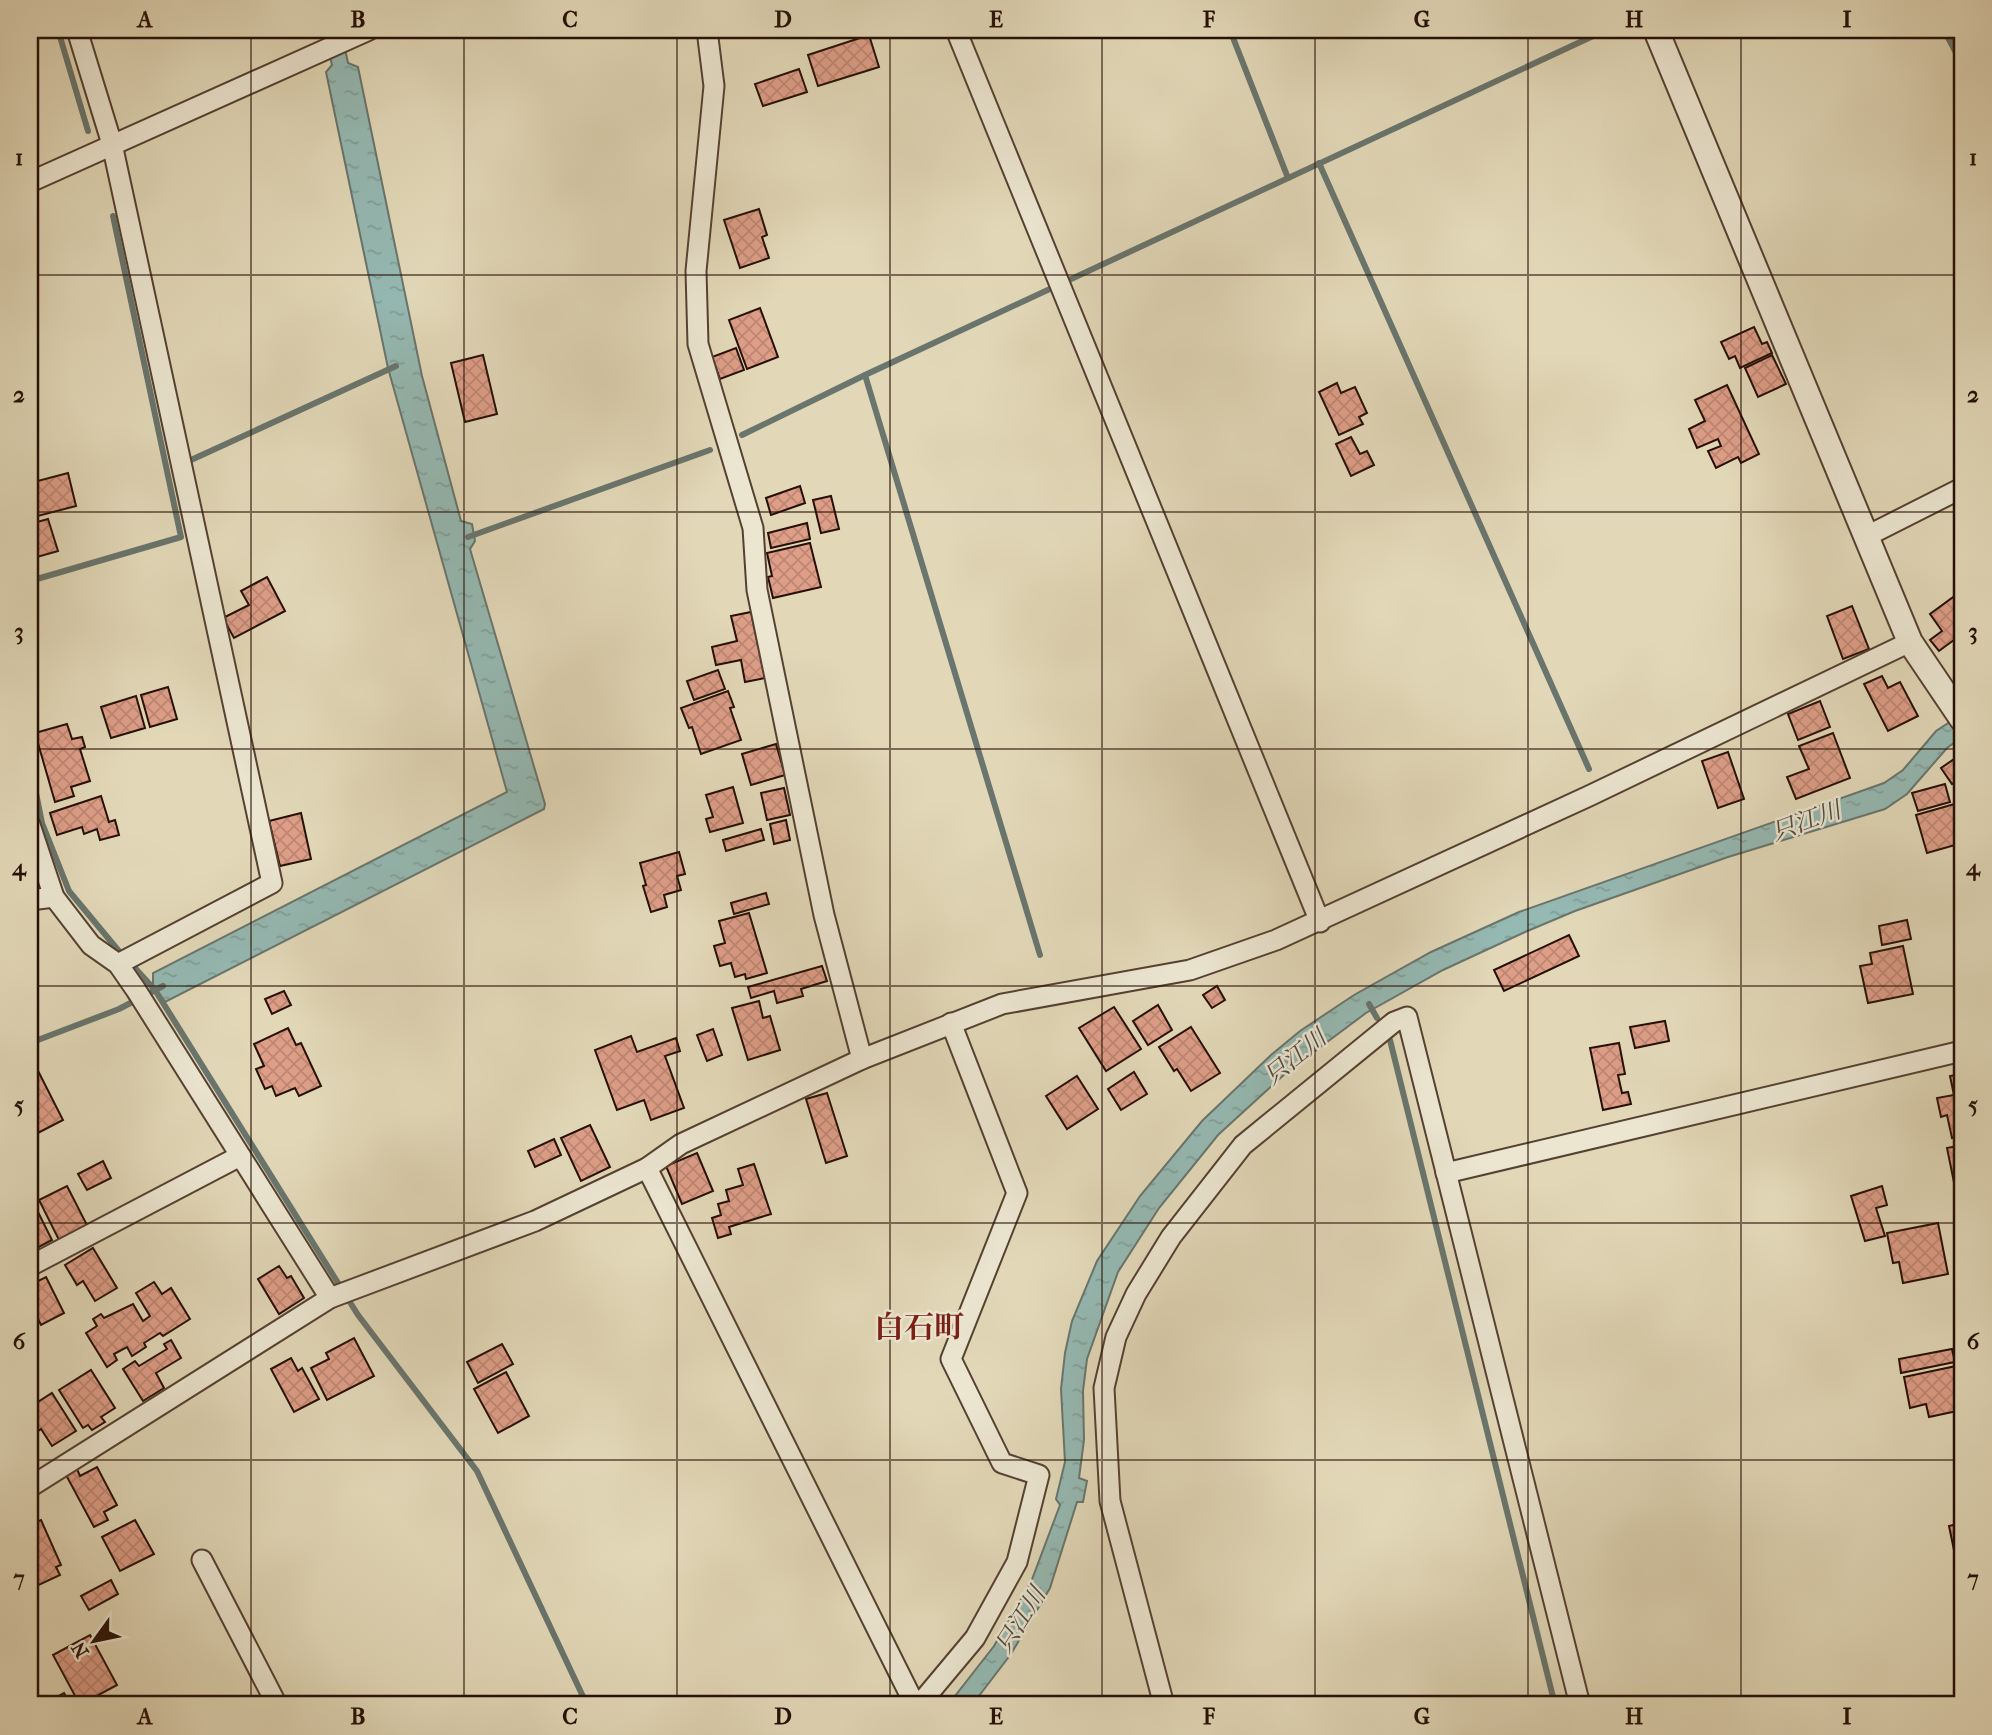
<svg xmlns="http://www.w3.org/2000/svg" width="1992" height="1735" viewBox="0 0 1992 1735" font-family="'IM FELL French Canon','Noto Serif JP',serif">
	<style>
		.water { fill: url(#water-ripples); stroke: #69756d; stroke-width: 2 }
		.lines { fill: none; stroke-linecap: round; stroke-linejoin: round }
		.stream { stroke: #69756d; stroke-width: 6 }
		.building { fill: url(#building-cross-hatch); stroke: #260f04; stroke-width: 2 }
		.minor-casing { stroke: #554131; stroke-width: 23 }
		.tertiary-casing { stroke: #554131; stroke-width: 28 }
		.minor { stroke: #ece6d1; stroke-width: 19 }
		.tertiary { stroke: #ece6d1; stroke-width: 24 }
		.grid { fill: none; stroke: #260f04; stroke-width: 2; stroke-opacity: 0.55 }
		.labels { text-anchor: middle; stroke-width: 5; stroke-linejoin: round; paint-order: stroke }
		.water-label { font-size: 24px; font-style: italic; fill: #4d4a41; stroke: #ece6d1 }
		.district-label { font-size: 30px; font-weight: bold; fill: #7a1f14; stroke: #ece6d1 }
		.neatline { fill: none; stroke: #260f04; stroke-width: 2.5 }
		.grid-label { font-size: 23px; text-anchor: middle; font-weight: bold; fill: #260f04 }
	</style>
	<defs>
		<pattern id="water-ripples" width="26" height="14" patternUnits="userSpaceOnUse" patternTransform="scale(1.75)"><rect width="26" height="14" fill="#95b9b3"/><path d="M2 4q2-2 4 0t4 0M15 11q2-2 4 0t4 0" fill="none" stroke="#809e98"/></pattern>
		<pattern id="building-cross-hatch" width="8" height="8" patternUnits="userSpaceOnUse" patternTransform="scale(1.75)"><rect width="8" height="8" fill="#de9e88"/><path d="M0 0l8 8M0 8l8-8" fill="none" stroke="#be8774"/></pattern>
	</defs>
	<rect width="100%" height="100%" fill="#e2d8b8"/>
	<filter id="stains"><feTurbulence type="fractalNoise" baseFrequency=".00286" numOctaves="4"/><feColorMatrix values="0 0 0 0 .2 0 0 0 0 .09 0 0 0 0 .02 0 0 0 .5 -.17"/></filter>
	<radialGradient id="worn" r=".72"><stop offset=".6" stop-color="#630" stop-opacity="0"/><stop offset="1" stop-color="#630" stop-opacity=".3"/></radialGradient>
	<!-- water -->
	<g class="water">
		<polygon points="320,30 341,30 348,63 358,67 422,376 461,521 472,524 475,541 470,549 545,804 544,809 165,1002 153,985 153,973 507,792 388,368 326,72 332,65 324,32"/>
		<polygon points="1962,714 1962,737 1947,748 1907,794 1885,809 1728,857 1575,911 1525,932 1443,970 1366,1013 1287,1072 1218,1135 1159,1208 1118,1272 1087,1359 1083,1391 1084,1440 1079,1478 1087,1481 1083,1502 1077,1502 1050,1588 1011,1654 972,1705 948,1705 994,1646 1031,1582 1060,1505 1056,1499 1065,1462 1061,1389 1065,1353 1072,1321 1097,1261 1140,1196 1202,1121 1271,1055 1300,1031 1354,995 1431,952 1519,912 1884,783 1903,770 1936,731"/>
	</g>
	<g class="lines">
		<!-- stream -->
		<g class="stream">
			<polyline points="58,30 88,131"/>
			<polyline points="1230,30 1288,178"/>
			<polyline points="1944,30 1962,64"/>
			<polyline points="1319,163 1589,769"/>
			<polyline points="865,375 1040,955"/>
			<polyline points="742,435 865,375 1606,30"/>
			<polyline points="191,460 396,366"/>
			<polyline points="468,537 710,450"/>
			<polyline points="30,581 181,537 113,216"/>
			<polyline points="30,763 42,823 69,891 118,950"/>
			<polyline points="135,968 155,990 358,1315 477,1471 587,1705"/>
			<polyline points="1369,1004 1377,1018"/>
			<polyline points="1390,1040 1555,1705"/>
			<polyline points="30,1043 119,1009 163,986"/>
		</g>
	</g>
	<!-- building -->
	<g class="building">
		<polygon points="869,35 879,67 818,86 808,55"/>
		<polygon points="799,69 807,92 763,106 755,84"/>
		<polygon points="759,209 767,235 762,237 769,258 740,268 724,220"/>
		<polygon points="760,308 778,357 747,369 729,320"/>
		<polygon points="1754,327 1762,344 1767,342 1772,353 1740,368 1735,356 1729,359 1721,342"/>
		<polygon points="736,348 744,370 720,379 712,357"/>
		<polygon points="483,355 497,414 465,422 451,363"/>
		<polygon points="1772,355 1786,384 1758,397 1745,368"/>
		<polygon points="1337,383 1341,393 1355,387 1367,413 1359,417 1363,424 1339,435 1319,392"/>
		<polygon points="1727,385 1759,454 1741,463 1738,457 1716,468 1708,451 1721,446 1718,439 1697,448 1689,429 1705,421 1695,400"/>
		<polygon points="1351,437 1360,454 1367,451 1374,465 1351,476 1336,444"/>
		<polygon points="68,473 76,506 30,518 30,483"/>
		<polygon points="800,486 805,503 771,515 766,498"/>
		<polygon points="831,496 839,529 821,533 813,500"/>
		<polygon points="48,519 58,551 30,559 30,524"/>
		<polygon points="807,523 810,539 771,548 768,533"/>
		<polygon points="810,543 821,587 773,598 768,577 772,576 767,553"/>
		<polygon points="267,577 285,611 234,638 223,618 249,605 241,591"/>
		<polygon points="1956,595 1962,603 1962,634 1939,651 1930,640 1942,631 1930,614"/>
		<polygon points="1852,606 1869,649 1843,659 1827,616"/>
		<polygon points="751,612 765,678 745,682 741,660 716,665 712,647 737,641 731,616"/>
		<polygon points="718,670 725,689 694,700 687,681"/>
		<polygon points="1882,676 1888,688 1900,682 1918,716 1888,731 1864,684"/>
		<polygon points="168,687 177,719 150,727 141,695"/>
		<polygon points="728,691 734,707 730,708 741,740 701,754 692,727 689,728 681,708"/>
		<polygon points="136,696 145,728 111,738 101,707"/>
		<polygon points="1820,701 1830,727 1798,740 1788,714"/>
		<polygon points="67,724 72,739 82,737 85,747 80,749 90,781 71,787 74,796 55,802 35,733"/>
		<polygon points="1833,733 1850,778 1796,799 1787,777 1809,769 1799,746"/>
		<polygon points="776,744 785,775 751,785 742,754"/>
		<polygon points="1728,752 1744,799 1718,808 1702,761"/>
		<polygon points="1960,755 1962,759 1962,777 1952,784 1941,768"/>
		<polygon points="1945,784 1950,802 1918,811 1912,793"/>
		<polygon points="733,787 743,823 710,832 706,819 713,817 706,795"/>
		<polygon points="784,788 790,815 767,820 761,793"/>
		<polygon points="101,796 109,822 115,820 119,835 100,840 97,829 84,834 82,827 57,835 50,813"/>
		<polygon points="1958,803 1962,818 1962,843 1927,853 1916,815"/>
		<polygon points="301,813 311,859 280,866 269,821"/>
		<polygon points="786,820 790,840 774,844 770,824"/>
		<polygon points="761,829 764,840 726,851 723,840"/>
		<polygon points="679,852 685,874 677,876 681,890 664,895 667,907 651,912 643,886 646,885 640,863"/>
		<polygon points="766,893 769,904 734,914 731,903"/>
		<polygon points="749,913 767,973 746,979 745,974 735,977 731,963 720,966 714,946 725,943 719,921"/>
		<polygon points="1907,920 1911,939 1882,945 1879,926"/>
		<polygon points="1569,935 1579,956 1504,991 1494,970"/>
		<polygon points="1903,946 1913,994 1868,1003 1860,966 1872,964 1870,953"/>
		<polygon points="822,966 827,981 801,989 803,996 777,1003 774,991 751,998 748,987"/>
		<polygon points="1217,986 1225,1000 1212,1008 1203,995"/>
		<polygon points="284,991 291,1005 272,1014 265,999"/>
		<polygon points="759,1001 763,1018 770,1016 780,1050 748,1060 732,1008"/>
		<polygon points="1158,1005 1172,1030 1148,1045 1133,1021"/>
		<polygon points="1114,1007 1141,1049 1106,1071 1079,1028"/>
		<polygon points="1665,1021 1669,1041 1635,1048 1630,1027"/>
		<polygon points="1191,1027 1220,1073 1191,1091 1177,1069 1174,1071 1159,1047"/>
		<polygon points="288,1028 296,1045 301,1043 321,1086 299,1096 295,1088 276,1096 272,1086 265,1089 256,1069 264,1066 254,1044"/>
		<polygon points="713,1029 722,1055 707,1061 697,1035"/>
		<polygon points="631,1036 637,1052 676,1038 680,1051 665,1056 684,1108 651,1120 644,1100 617,1110 595,1050"/>
		<polygon points="1619,1043 1625,1074 1618,1075 1622,1093 1628,1092 1631,1104 1603,1110 1590,1048"/>
		<polygon points="30,1055 63,1120 30,1137"/>
		<polygon points="1134,1072 1147,1094 1121,1110 1108,1089"/>
		<polygon points="1962,1074 1962,1136 1952,1138 1947,1115 1941,1117 1937,1098 1954,1095 1950,1076"/>
		<polygon points="1077,1076 1098,1109 1067,1129 1046,1096"/>
		<polygon points="827,1093 847,1156 826,1163 806,1099"/>
		<polygon points="590,1125 610,1167 581,1181 561,1138"/>
		<polygon points="554,1139 561,1155 535,1167 528,1151"/>
		<polygon points="1962,1145 1962,1201 1958,1202 1947,1148"/>
		<polygon points="697,1153 713,1191 682,1204 666,1166"/>
		<polygon points="103,1161 111,1178 87,1190 78,1174"/>
		<polygon points="754,1164 771,1214 729,1227 731,1234 718,1238 712,1218 721,1215 718,1204 729,1201 726,1190 743,1185 738,1169"/>
		<polygon points="67,1186 89,1229 61,1244 39,1200"/>
		<polygon points="1882,1186 1887,1205 1876,1208 1885,1236 1865,1241 1851,1196"/>
		<polygon points="38,1212 52,1240 37,1248 30,1234 30,1216"/>
		<polygon points="1938,1223 1948,1274 1903,1283 1899,1262 1893,1263 1887,1233"/>
		<polygon points="93,1248 117,1288 95,1301 83,1281 77,1285 65,1265"/>
		<polygon points="279,1266 287,1278 291,1276 304,1298 279,1314 258,1279"/>
		<polygon points="46,1277 64,1313 41,1325 30,1303 30,1285"/>
		<polygon points="154,1282 162,1294 171,1288 190,1319 163,1336 160,1333 144,1343 146,1347 132,1356 127,1347 114,1354 117,1360 107,1367 86,1333 97,1326 93,1319 101,1314 104,1318 133,1304 143,1321 150,1316 136,1293"/>
		<polygon points="354,1338 374,1376 327,1400 311,1368 329,1359 326,1353"/>
		<polygon points="171,1340 181,1358 156,1373 164,1388 143,1401 123,1369 135,1361 139,1366 167,1349 164,1344"/>
		<polygon points="502,1344 513,1364 478,1383 467,1362"/>
		<polygon points="1952,1349 1955,1362 1901,1373 1899,1359"/>
		<polygon points="291,1358 298,1371 302,1368 319,1399 294,1412 271,1369"/>
		<polygon points="1956,1366 1962,1397 1962,1410 1929,1417 1926,1404 1910,1408 1904,1377"/>
		<polygon points="91,1370 115,1408 101,1417 105,1422 92,1430 88,1425 83,1428 59,1390"/>
		<polygon points="506,1372 529,1416 498,1433 474,1389"/>
		<polygon points="52,1393 76,1431 52,1446 41,1429 31,1436 30,1434 30,1407"/>
		<polygon points="97,1467 117,1505 104,1512 108,1520 94,1527 66,1475 77,1469 80,1476"/>
		<polygon points="41,1520 61,1565 56,1567 60,1575 30,1589 30,1525"/>
		<polygon points="135,1520 154,1554 120,1571 102,1537"/>
		<polygon points="1962,1523 1962,1584 1961,1584 1949,1526"/>
		<polygon points="111,1580 118,1594 89,1610 81,1596"/>
		<polygon points="90,1635 117,1685 80,1705 53,1655"/>
		<polygon points="64,1693 71,1705 42,1705"/>
	</g>
	<g class="lines">
		<!-- minor casing -->
		<g class="minor-casing">
			<g id="minor">
				<polyline points="77,30 112,144 272,883 118,964"/>
				<polyline points="707,30 714,86 696,271 698,344 753,528 757,590 824,915 862,1059"/>
				<polyline points="956,30 1320,922"/>
				<polyline points="1960,30 1962,33"/>
				<polyline points="30,182 369,30"/>
				<polyline points="1865,537 1962,488"/>
				<polyline points="30,825 54,897 91,945 118,964 136,990 330,1298"/>
				<polyline points="30,900 54,897"/>
				<polyline points="647,1168 915,1705"/>
				<polyline points="1446,1173 1962,1051"/>
				<polyline points="30,1266 240,1156"/>
				<polyline points="30,1487 330,1298 535,1221 647,1168 681,1144 862,1059 1002,1004 1190,970 1276,940 1589,796 1910,642"/>
				<polyline points="202,1560 277,1705"/>
				<polyline points="919,1705 975,1638 1017,1562 1039,1475 1002,1463 951,1359 1017,1193 951,1023"/>
				<polyline points="1164,1705 1110,1501 1104,1388 1116,1337 1136,1294 1171,1237 1243,1145 1394,1022 1407,1017 1580,1705"/>
			</g>
		</g>
		<!-- tertiary casing -->
		<g class="tertiary-casing">
			<polyline id="tertiary" points="1656,30 1910,642 1962,719"/>
		</g>
		<!-- minor -->
		<use href="#minor" class="minor"/>
		<!-- tertiary -->
		<use href="#tertiary" class="tertiary"/>
	</g>
	<!-- grid -->
	<path class="grid" d="M251,30v1675M464,30v1675M677,30v1675M890,30v1675M1102,30v1675M1315,30v1675M1528,30v1675M1741,30v1675M30,275h1932M30,512h1932M30,749h1932M30,986h1932M30,1223h1932M30,1460h1932"/>
	<g class="labels">
		<!-- water labels -->
		<g class="water-label">
			<text transform="translate(1806 821) rotate(-20)" y="8">只江川</text>
			<text transform="translate(1295 1057) rotate(-39)" y="8">只江川</text>
			<text transform="translate(1020 1620) rotate(-58)" y="8">只江川</text>
		</g>
		<!-- district labels -->
		<g class="district-label">
			<text x="919" y="1337">白石町</text>
		</g>
	</g>
	<!-- margin -->
	<rect width="1992" height="1735" fill="none" stroke="#e2d8b8" stroke-width="77"/>
	<!-- north arrow -->
	<g transform="translate(94 1641) rotate(237)" stroke="#ece6d1" stroke-width="5" paint-order="stroke">
	<path d="M0-5L12 26L0 18L-12 26Z" fill="#260f04"/>
	<text y="-10" font-size="19" font-weight="bold" text-anchor="middle" fill="#260f04">N</text>
	</g>
	<rect x="38" y="38" width="1916" height="1658" class="neatline"/>
	<g class="grid-label">
		<text x="145" y="27">A</text>
		<text x="358" y="27">B</text>
		<text x="570" y="27">C</text>
		<text x="783" y="27">D</text>
		<text x="996" y="27">E</text>
		<text x="1209" y="27">F</text>
		<text x="1422" y="27">G</text>
		<text x="1634" y="27">H</text>
		<text x="1847" y="27">I</text>
		<text x="19" y="165">1</text>
		<text x="1973" y="165">1</text>
		<text x="19" y="402">2</text>
		<text x="1973" y="402">2</text>
		<text x="19" y="639">3</text>
		<text x="1973" y="639">3</text>
		<text x="19" y="875">4</text>
		<text x="1973" y="875">4</text>
		<text x="19" y="1112">5</text>
		<text x="1973" y="1112">5</text>
		<text x="19" y="1349">6</text>
		<text x="1973" y="1349">6</text>
		<text x="19" y="1586">7</text>
		<text x="1973" y="1586">7</text>
		<text x="145" y="1724">A</text>
		<text x="358" y="1724">B</text>
		<text x="570" y="1724">C</text>
		<text x="783" y="1724">D</text>
		<text x="996" y="1724">E</text>
		<text x="1209" y="1724">F</text>
		<text x="1422" y="1724">G</text>
		<text x="1634" y="1724">H</text>
		<text x="1847" y="1724">I</text>
	</g>
	<rect width="100%" height="100%" filter="url(#stains)"/>
	<rect width="100%" height="100%" fill="url(#worn)"/>
</svg>
